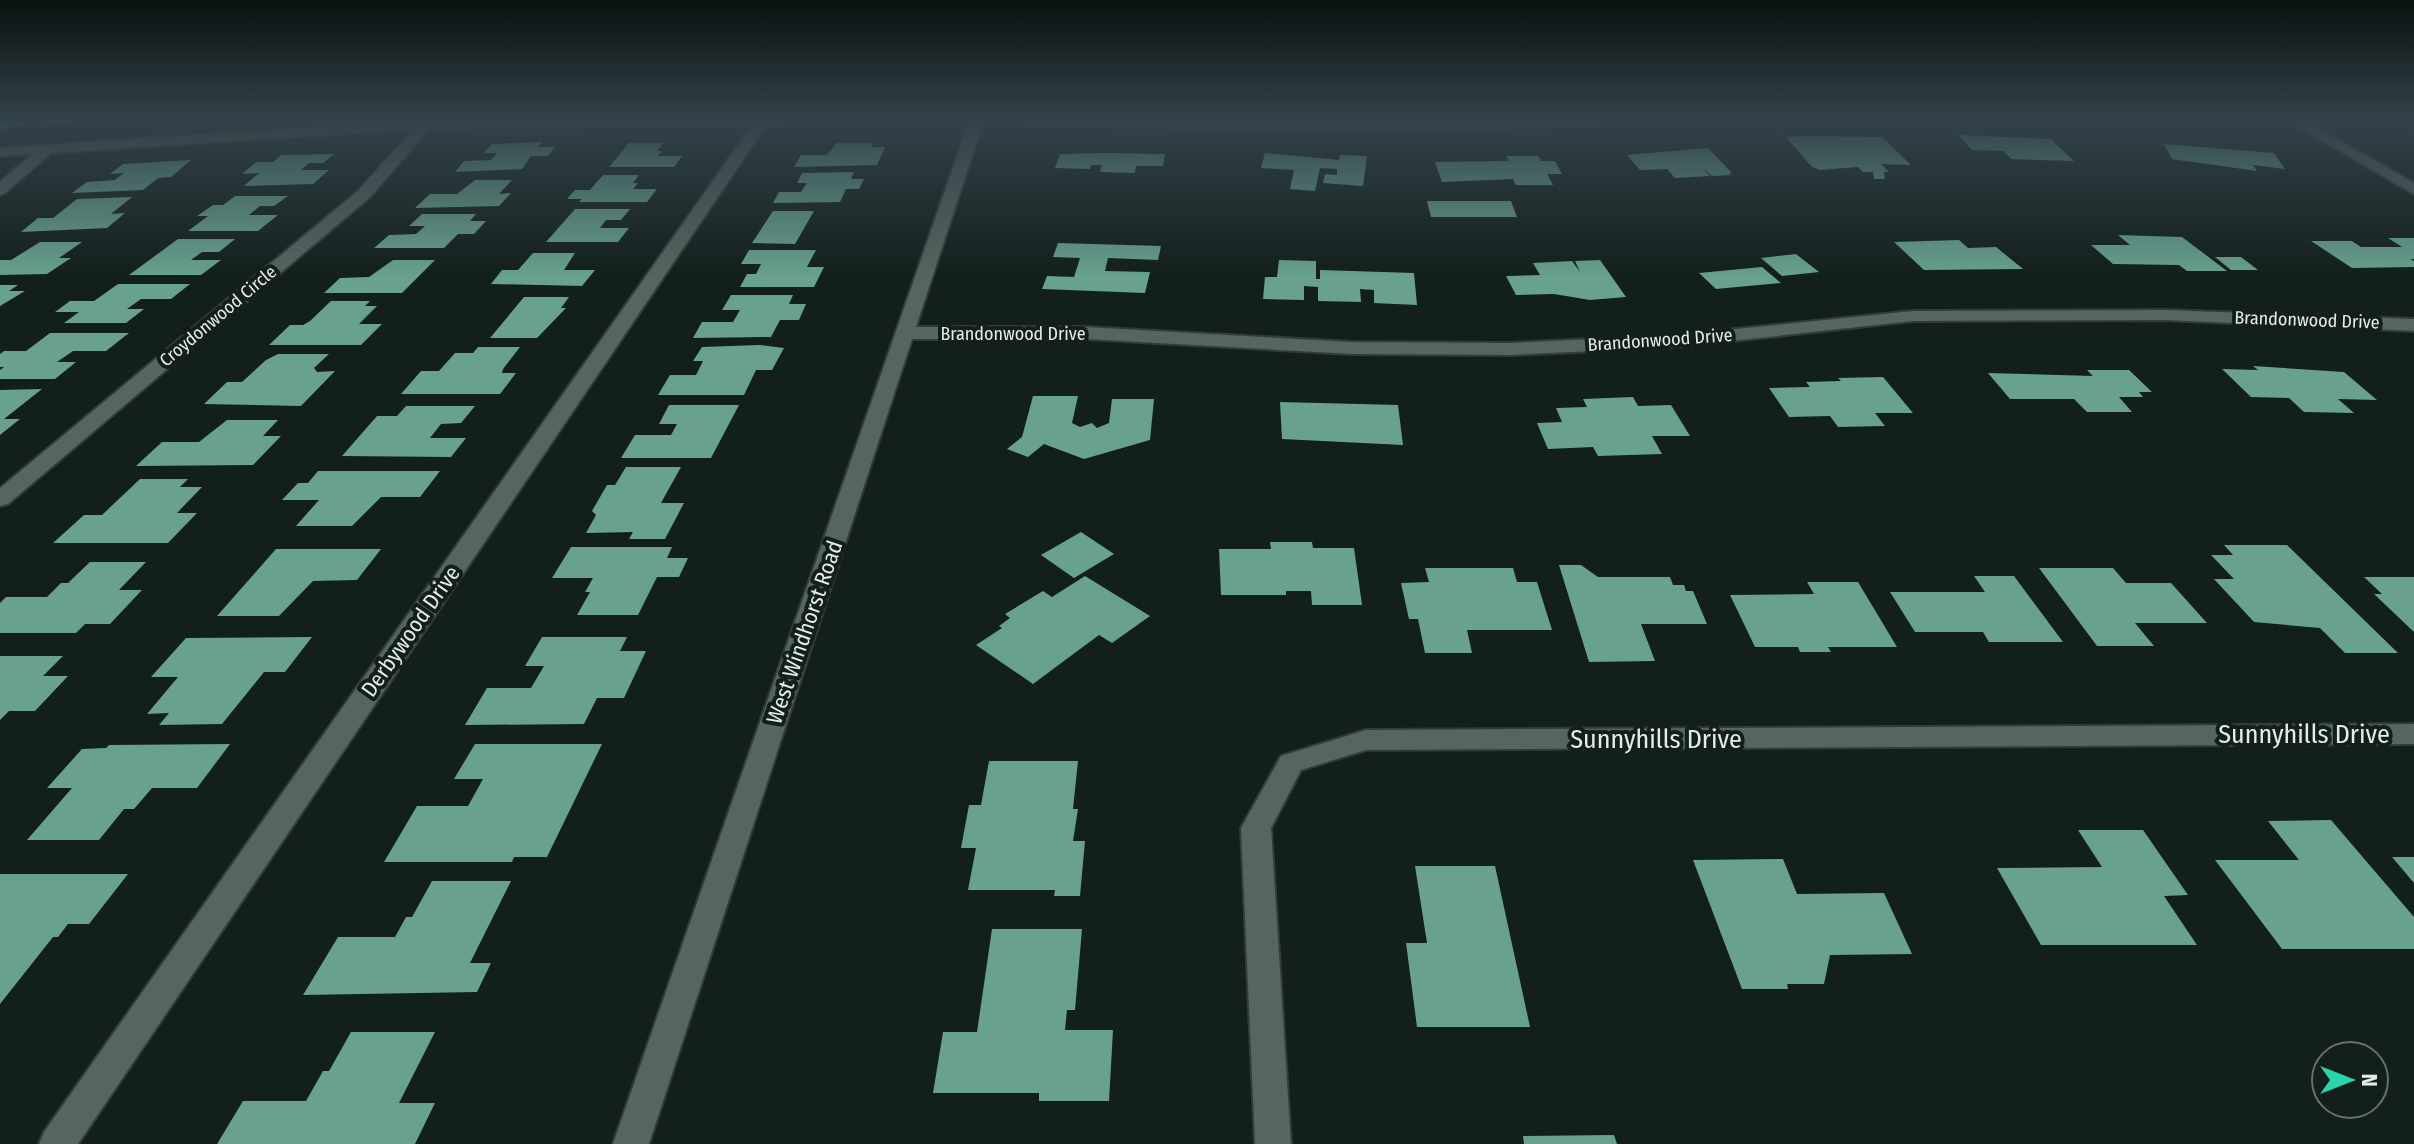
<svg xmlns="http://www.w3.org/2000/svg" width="2414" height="1144" viewBox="0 0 2414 1144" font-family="'Fira Sans Condensed',sans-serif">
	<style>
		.building { fill: #68a28f }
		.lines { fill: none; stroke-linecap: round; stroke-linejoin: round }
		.minor-casing { stroke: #333b38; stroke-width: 4 }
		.minor { fill: #55655f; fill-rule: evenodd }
		.labels { text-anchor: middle; stroke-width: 8; stroke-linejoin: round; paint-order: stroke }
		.far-street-label { font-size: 18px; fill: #e4ece9; stroke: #121f1b }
		.street-label { font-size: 22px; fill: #e4ece9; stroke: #121f1b }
		.near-street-label { font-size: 26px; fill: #e4ece9; stroke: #121f1b }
	</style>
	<rect width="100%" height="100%" fill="#121f1b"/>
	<!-- building -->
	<g class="building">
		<polygon points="0,119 28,119 22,126 0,129"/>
		<polygon points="49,119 78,119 75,123 42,126"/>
		<polygon points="1958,135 2051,139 2074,161 2011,159 2004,151 1972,150"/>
		<polygon points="1804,136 1882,137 1911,165 1881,164 1889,172 1884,172 1885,179 1874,179 1873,172 1863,172 1858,167 1820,170 1812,167 1786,137"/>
		<polygon points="542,142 538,147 555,147 548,156 531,156 522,169 455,172 464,161 491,160 497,153 484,153 492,144"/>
		<polygon points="629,143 663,143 657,151 662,151 658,156 682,156 674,167 609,167"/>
		<polygon points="837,143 873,143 871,147 885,147 877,165 794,167 801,155 827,155"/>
		<polygon points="2164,144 2274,153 2285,169 2253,165 2257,171 2172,159"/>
		<polygon points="1708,148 1732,173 1729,173 1731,175 1712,176 1702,168 1710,176 1675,178 1667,169 1640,170 1627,155"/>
		<polygon points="1106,153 1165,154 1163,166 1136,166 1135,173 1100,172 1102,165 1091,165 1090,169 1055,168 1060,154"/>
		<polygon points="1265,153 1339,160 1340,155 1367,156 1363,186 1323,183 1325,174 1337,175 1337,169 1320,168 1315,191 1290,189 1294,170 1261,168"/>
		<polygon points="334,154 323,163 309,163 301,170 329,170 313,184 244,186 259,173 242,174 256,162 273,162 281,155"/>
		<polygon points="1506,156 1538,156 1541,161 1555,161 1562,174 1547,174 1553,185 1516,185 1513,179 1442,182 1435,162 1509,161"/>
		<polygon points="191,160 171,177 158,178 143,190 72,193 87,182 115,180 124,173 110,174 123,164"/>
		<polygon points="854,172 851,179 864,179 859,189 846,189 840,202 773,203 779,192 801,192 807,183 797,183 802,173"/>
		<polygon points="603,175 639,175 633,183 638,183 633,189 657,189 647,202 579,202 582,199 567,199 575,190 590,190"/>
		<polygon points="475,180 512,180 499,194 511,193 499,206 415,208 430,194 457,194"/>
		<polygon points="235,196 288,196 274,206 260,206 249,215 278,215 258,231 188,231 208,216 197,216 213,205 223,205"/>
		<polygon points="132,197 111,214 125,213 107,228 21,232 38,218 53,218 77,199"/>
		<polygon points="1427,201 1511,201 1517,217 1431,217"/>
		<polygon points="575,209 630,209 621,220 606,220 600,228 629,228 618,242 546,242"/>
		<polygon points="773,211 814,211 795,244 752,243"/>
		<polygon points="422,214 476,214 470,221 486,221 474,234 458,234 444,248 374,248 389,235 416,234 425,226 409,226"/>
		<polygon points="2118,235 2182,237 2227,271 2187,271 2179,265 2113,264 2091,245 2130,245"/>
		<polygon points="2388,238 2414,238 2414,259 2410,259 2414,261 2414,267 2352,268 2311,241 2352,241 2361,247 2402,247"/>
		<polygon points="178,239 235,239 219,252 202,252 191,260 221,260 201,275 129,275"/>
		<polygon points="1959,240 1968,248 1996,247 2023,269 1924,270 1894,242"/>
		<polygon points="40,242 82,242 59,258 71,258 47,274 0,275 0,260 11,260"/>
		<polygon points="1058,243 1161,246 1158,260 1108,258 1105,271 1150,272 1145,293 1042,289 1047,276 1074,277 1080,258 1053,257"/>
		<polygon points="749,250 816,250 807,267 824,267 814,287 740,287 747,274 756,274 761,264 741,264"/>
		<polygon points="533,253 575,253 564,270 595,270 582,286 491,284 502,270 518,270"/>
		<polygon points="1796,254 1819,272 1782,276 1761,258"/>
		<polygon points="2215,257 2241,257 2258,270 2231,270"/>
		<polygon points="393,260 435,260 402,293 324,293 340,278 369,277"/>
		<polygon points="1279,260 1316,261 1316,279 1320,279 1320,270 1414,273 1417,305 1374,303 1374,290 1360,289 1361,302 1318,301 1318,287 1304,286 1304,300 1263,299 1265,277 1277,277"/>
		<polygon points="1600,260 1626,297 1590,300 1554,294 1516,295 1506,276 1540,275 1533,263 1572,261 1580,272 1575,261"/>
		<polygon points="1762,267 1781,283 1716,289 1699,273"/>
		<polygon points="118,284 190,284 171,299 141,299 127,309 144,309 126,323 64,323 79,312 55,312 70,301 94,301"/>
		<polygon points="0,285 18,285 9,291 25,291 0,306"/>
		<polygon points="731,295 793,295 789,304 806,304 799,320 780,320 771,337 693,338 702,322 733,322 740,310 722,310"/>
		<polygon points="524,297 569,297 561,308 566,308 537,338 490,338"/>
		<polygon points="331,301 370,301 365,306 377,306 359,324 382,324 361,345 269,345 290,325 303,325 310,321"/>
		<polygon points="50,333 129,333 106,351 73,351 57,362 76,362 55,379 0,379 0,370 4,367 0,367 0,354 4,351 26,351"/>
		<polygon points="759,345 784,348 772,370 756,370 744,395 658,395 670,375 696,375 703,361 693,361 702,347"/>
		<polygon points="478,347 520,347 503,369 502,373 516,373 500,394 401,394 421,371 439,371 455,353 473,353"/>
		<polygon points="278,354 329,354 314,368 317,372 335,371 301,406 204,404 227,382 242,382 266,360"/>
		<polygon points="2253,366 2344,372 2377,400 2338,399 2354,413 2304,412 2289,398 2251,397 2222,369 2258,370"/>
		<polygon points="2087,370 2129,370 2152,392 2139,392 2143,397 2119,397 2132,412 2087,412 2074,399 2010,399 1988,373 2093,376"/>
		<polygon points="1883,377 1913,413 1875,413 1885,426 1838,427 1830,416 1789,417 1769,388 1810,387 1806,382 1841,381 1838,378"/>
		<polygon points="42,389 4,419 20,419 0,435 0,390"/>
		<polygon points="1033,396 1078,396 1072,423 1080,427 1092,423 1097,428 1109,423 1112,399 1154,399 1150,440 1084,459 1044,444 1028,457 1007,449 1022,437"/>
		<polygon points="1633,397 1638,406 1671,405 1690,436 1652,436 1662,454 1598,456 1593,447 1548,449 1537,423 1562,422 1556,408 1587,407 1583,399"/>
		<polygon points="1280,402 1398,405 1403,445 1282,439"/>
		<polygon points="669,405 739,405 711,458 621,458 635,435 671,435 677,424 659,424"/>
		<polygon points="406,406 475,406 461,423 441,424 430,438 466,438 451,457 342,456 377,416 397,416"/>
		<polygon points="227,420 278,420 263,436 281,436 253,465 136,466 162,442 199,442"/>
		<polygon points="626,467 681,467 661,503 684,503 665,539 629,539 633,532 586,533 596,515 592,511 607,485 615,485"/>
		<polygon points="318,471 440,471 420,497 381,497 352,526 296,526 319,500 282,500 298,483 308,483"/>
		<polygon points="140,479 188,479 180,487 202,487 177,513 197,513 168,543 53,543 84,515 102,515"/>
		<polygon points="1081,532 1114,554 1074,578 1041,555"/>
		<polygon points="1270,542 1312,542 1313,548 1354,548 1362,605 1312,605 1311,591 1286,591 1286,595 1221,595 1219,549 1271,549"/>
		<polygon points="2224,545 2287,545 2398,653 2345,653 2320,628 2254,622 2214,579 2234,579 2211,555 2233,555"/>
		<polygon points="571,547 672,547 667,558 688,558 679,577 657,577 638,615 577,615 590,592 585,592 593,578 552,578"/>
		<polygon points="276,549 381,549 357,580 313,581 279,616 217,616"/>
		<polygon points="90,562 146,562 119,590 142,590 110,624 85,624 76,633 0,633 0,603 6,597 47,597 61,583 68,583"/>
		<polygon points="1559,565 1581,565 1598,577 1670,577 1673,585 1684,585 1686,591 1693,591 1707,624 1641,624 1655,661 1589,662"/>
		<polygon points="1425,568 1513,568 1517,582 1537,582 1552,630 1467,630 1472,653 1425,653 1418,619 1409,619 1401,583 1429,582"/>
		<polygon points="2039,568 2113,568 2126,583 2171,583 2207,623 2135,623 2154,646 2097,646"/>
		<polygon points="1085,576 1150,616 1112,643 1099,635 1033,684 976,645 1002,628 999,626 1010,618 1005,614 1043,591 1052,597"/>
		<polygon points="1974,576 2014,576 2063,642 1989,642 1983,632 1915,632 1890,592 1985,592"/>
		<polygon points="2364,577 2414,577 2414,632 2374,594 2382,594"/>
		<polygon points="1807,582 1858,582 1897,647 1828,647 1831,652 1800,652 1798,647 1755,647 1730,595 1814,594"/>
		<polygon points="312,637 285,672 264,672 222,724 159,725 169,713 147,714 178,677 151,677 186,638"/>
		<polygon points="542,637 627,637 620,651 646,651 624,698 597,698 584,724 465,725 487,688 531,688 544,666 525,666"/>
		<polygon points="0,656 63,656 43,676 68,676 35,711 9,711 0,720"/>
		<polygon points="230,744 197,788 152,788 134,809 124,809 99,840 27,840 72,788 47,788 82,749 106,748 109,745"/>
		<polygon points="475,744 602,744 547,857 514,857 512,862 384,862 417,806 468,806 483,779 454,779"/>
		<polygon points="989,761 1078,761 1073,809 1078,809 1073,841 1085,841 1080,896 1054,896 1055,890 968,890 976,848 961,848 969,805 981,805"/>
		<polygon points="2331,820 2414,917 2414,949 2282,949 2215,860 2299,860 2268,821"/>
		<polygon points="2078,830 2143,830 2188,895 2164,896 2197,945 2041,945 1997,868 2102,867"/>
		<polygon points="2392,857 2414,857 2414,883"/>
		<polygon points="1783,859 1797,894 1884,893 1912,954 1830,955 1824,984 1787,984 1788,989 1742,989 1693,860"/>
		<polygon points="1415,866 1495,866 1530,1027 1417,1027 1406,943 1427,943"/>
		<polygon points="0,874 128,874 89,924 68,924 58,937 53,937 0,1004"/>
		<polygon points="432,881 511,881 470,963 491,963 477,992 303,995 338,937 395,937 406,917 412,917"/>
		<polygon points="992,929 1082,929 1075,1010 1067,1010 1065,1030 1113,1030 1109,1101 1039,1101 1039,1093 933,1093 943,1032 977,1032"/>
		<polygon points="351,1032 435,1032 399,1103 435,1103 415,1144 217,1144 243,1101 306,1101 323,1071 329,1071"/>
		<polygon points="1614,1135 1617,1144 1524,1144 1523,1136"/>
	</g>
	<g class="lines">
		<!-- minor casing -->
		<g class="minor-casing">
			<g id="minor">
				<polygon points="816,119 809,123 767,124 78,1144 39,1144 44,1132 753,124 430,128 370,197 8,504 0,506 0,488 358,191 414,129 51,153 5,193 0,195 0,182 32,154 0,156 0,148 426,120"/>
				<polygon points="970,119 984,119 916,327 1086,327 1352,342 1511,343 1677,335 1913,311 2165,310 2414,319 2414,331 2165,320 1913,321 1677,347 1511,355 1352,354 1086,339 912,339 649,1144 613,1144"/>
				<path d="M995,119l389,4 237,-4 -7,4c-204,12 -408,6 -612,0z"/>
				<polygon points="2285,119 2302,119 2414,183 2414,194"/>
				<polygon points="2414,724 2414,744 1366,750 1301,770 1271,828 1291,1144 1255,1144 1241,828 1281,756 1366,730"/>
			</g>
		</g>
		<!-- minor -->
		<use href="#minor" class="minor"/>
	</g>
	<!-- sky -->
	<linearGradient id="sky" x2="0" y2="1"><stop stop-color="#0a110f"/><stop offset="0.43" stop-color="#33424a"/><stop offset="1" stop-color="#33424a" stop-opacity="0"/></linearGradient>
	<rect width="2414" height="279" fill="url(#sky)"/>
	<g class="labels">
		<!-- far-street labels -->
		<g class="far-street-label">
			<text transform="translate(218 316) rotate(-40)" y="6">Croydonwood Circle</text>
			<text transform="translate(2307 320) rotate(2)" y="6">Brandonwood Drive</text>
			<text x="1013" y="340">Brandonwood Drive</text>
			<text transform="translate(1660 340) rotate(-4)" y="6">Brandonwood Drive</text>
		</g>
		<!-- street labels -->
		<g class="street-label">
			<text transform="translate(410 631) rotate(-55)" y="8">Derbywood Drive</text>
			<text transform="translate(804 632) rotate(-71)" y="8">West Windhorst Road</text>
		</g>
		<!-- near-street labels -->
		<g class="near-street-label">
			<text x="2304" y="743">Sunnyhills Drive</text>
			<text x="1656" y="748">Sunnyhills Drive</text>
		</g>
	</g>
	<!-- north arrow -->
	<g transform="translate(2350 1080) rotate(90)"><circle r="38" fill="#121f1b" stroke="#66716d" stroke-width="2"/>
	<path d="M0-6L14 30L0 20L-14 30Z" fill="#2bd5ac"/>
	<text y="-12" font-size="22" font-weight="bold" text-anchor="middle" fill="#e4ece9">N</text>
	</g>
</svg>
